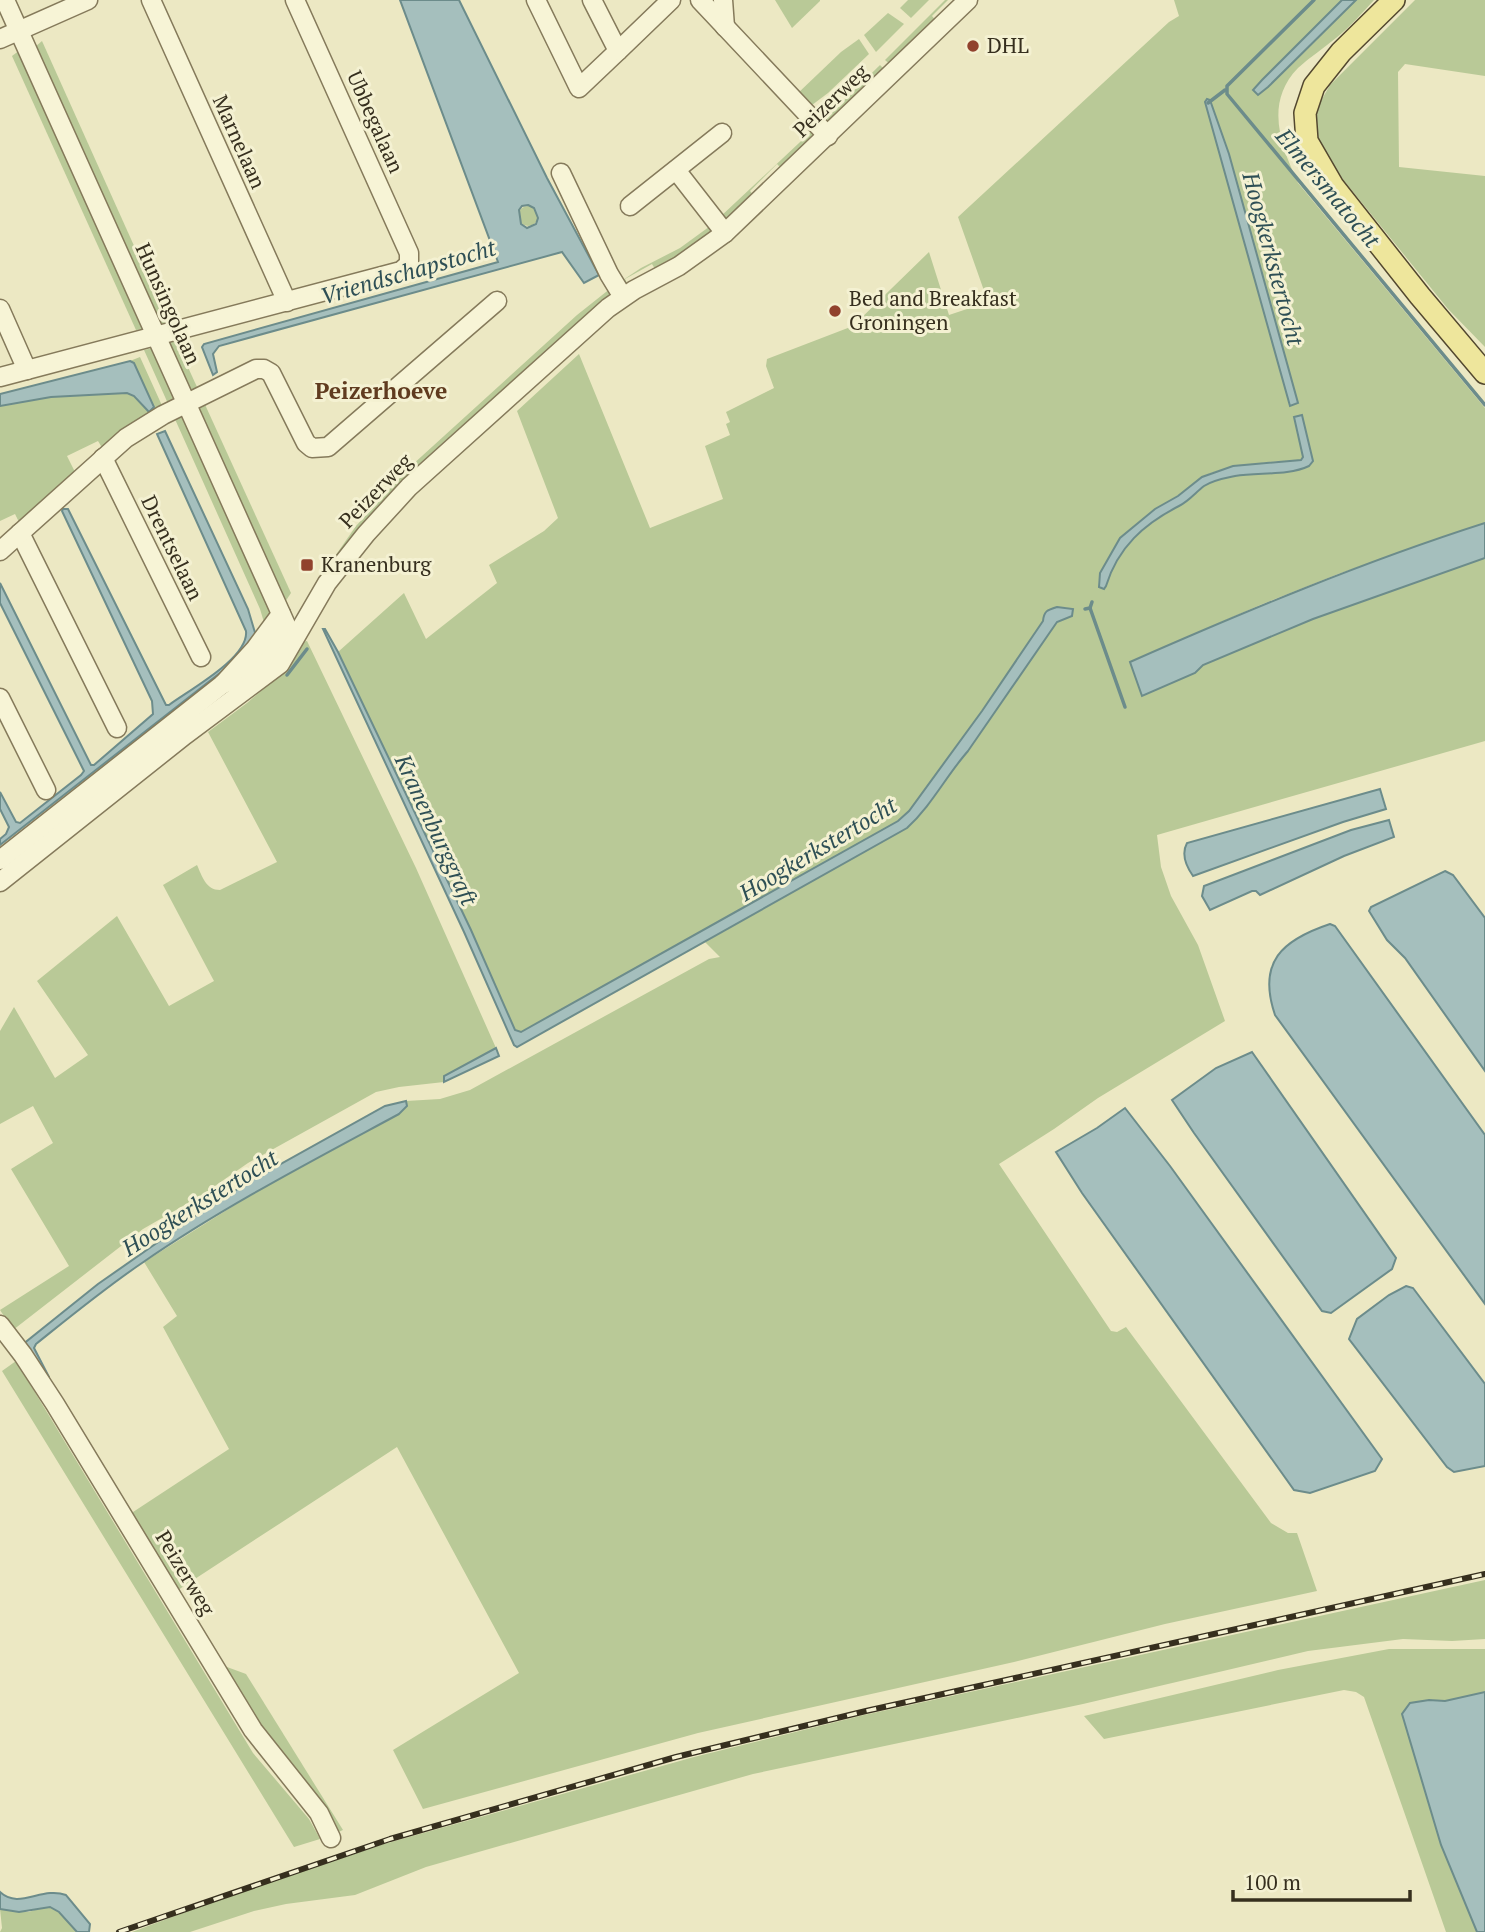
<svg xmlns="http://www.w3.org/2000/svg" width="1485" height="1932" viewBox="0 0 1485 1932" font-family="'PT Serif',serif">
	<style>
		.green { fill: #b9c997; fill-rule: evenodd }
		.water { fill: #a5bfbd; stroke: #6c8c8b; stroke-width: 2; fill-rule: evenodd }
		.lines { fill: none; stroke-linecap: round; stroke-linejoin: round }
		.stream { stroke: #6c8c8b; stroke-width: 3.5 }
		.minor-casing { stroke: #857a5b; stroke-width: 21 }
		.major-casing { stroke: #53482f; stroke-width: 24 }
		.minor { stroke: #f7f4d6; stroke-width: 18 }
		.major { stroke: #eee69c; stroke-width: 21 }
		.rail-casing { stroke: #362f1e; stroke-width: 6 }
		.rail { stroke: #f4f1d2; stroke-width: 3.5; stroke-dasharray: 10; stroke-linecap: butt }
		.poi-dot { fill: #91422d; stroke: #f4f1d2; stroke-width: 2.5 }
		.labels { text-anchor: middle; stroke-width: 6; stroke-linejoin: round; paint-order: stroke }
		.poi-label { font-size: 21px; fill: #362f1e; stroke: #f4f1d2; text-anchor: start }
		.street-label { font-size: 21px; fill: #362f1e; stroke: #f4f1d2 }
		.water-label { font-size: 23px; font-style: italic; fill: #2e4f55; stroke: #f4f1d2 }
		.neighbourhood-label { font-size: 23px; font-weight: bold; fill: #603b1f; stroke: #f4f1d2 }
	</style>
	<rect width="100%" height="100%" fill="#ece8c3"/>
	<!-- green -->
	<g class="green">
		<polygon points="775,0 820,0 820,1 792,28"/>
		<polygon points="908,0 929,0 911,18 900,8"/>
		<polygon points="945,0 948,0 932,16 938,23 893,67 885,60"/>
		<path d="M1174,0h200c-12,13 -24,27 -38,38 -12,10 -26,19 -38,30 -34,35 -17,78 0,115l187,225v115l-147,51 -78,31 -130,57 65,11 8,-8 110,-46 172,-61v183l-328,94 4,32 10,29 27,49 27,76 -127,77 -44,31 -55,35 112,167 6,1 9,-5 145,196 17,10h9l20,58 -152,33 -151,38 -316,71 -275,76 -30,-59 126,-77 -122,-226 -219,143 -48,-76 99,-65 -66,-122 14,-11 -33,-54 110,-69 145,-79 7,-13 34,-2 30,-9 239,-131 11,-2 -15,-15 202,-114c25,-23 39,-52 61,-77l89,-129 5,-3 6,-11c-13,-1 -23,-1 -25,13l-61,90 -73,100 -11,10 -376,211 -7,-2 -44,-100 -133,-278 66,-59 22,46 71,-56 -8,-18 55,-34 14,-13 -41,-107 62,-57 71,174 73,-29 -18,-53 25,-11 -4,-11 4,-2 -4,-10 48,-24 -8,-22 1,-7 86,-33 76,-74 20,63 39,-13 -30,-85 211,-195 10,-6zM1302,415l2,53c-31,4 -63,4 -92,14 -12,4 -20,16 -31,23 -37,21 -61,38 -75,81l-7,1c-1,-10 2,-16 7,-25 19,-35 42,-47 74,-67 11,-7 18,-17 31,-22 27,-10 61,-11 90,-13l2,-3 -9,-40z"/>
		<polygon points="1415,0 1485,0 1485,76 1405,64 1398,72 1399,167 1485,176 1485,347 1448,309 1341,177 1319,144 1315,130 1317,108 1330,85"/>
		<polygon points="888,13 904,24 876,52 864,35"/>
		<polygon points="859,39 869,54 828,93 808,108 796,95 841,52"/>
		<polygon points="42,41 171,328 162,330 35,47"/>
		<polygon points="20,50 145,329 136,330 12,56"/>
		<polygon points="880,65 887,72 831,125 822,122"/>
		<polygon points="815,128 817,134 784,171 777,164 750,191 756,198 728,220 720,217"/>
		<circle cx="528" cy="216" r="10"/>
		<polygon points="713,224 715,231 657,272 652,264 625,279 629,287 617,284 641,268 680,248"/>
		<polygon points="611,288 614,293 407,483 303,608 317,582 356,526 411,466 577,315"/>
		<polygon points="176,341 291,593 283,605 167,343"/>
		<polygon points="153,348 271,612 266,629 260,609 144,350"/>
		<polygon points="140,357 164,410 104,451 98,441 67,456 77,476 21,526 15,514 0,521 0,406 51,397 127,393 134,396 149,412 153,410 134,363 130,361"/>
		<path d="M307,641l109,227 80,180 -52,28v6l-45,5 -23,5 -128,71 -46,32 -59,34 -130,101 -13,-20 69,-44 -58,-97 42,-26 -20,-37 -33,18v-93l14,-24 41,71 33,-23 -51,-74 80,-65 52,90 45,-25 -51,-96 34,-20c5,11 9,25 23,25l57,-28 -69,-130 39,-29 43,-37 13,-24z"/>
		<polygon points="16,1361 253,1753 309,1819 320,1839 294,1847 2,1371"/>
		<polygon points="1485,1580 1485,1639 1452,1641 1403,1639 1308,1651 1083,1704 753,1774 426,1867 355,1895 286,1904 254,1911 190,1932 132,1932 223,1898 384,1844 694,1757 864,1715"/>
		<polygon points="1389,1649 1485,1649 1485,1692 1445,1701 1429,1700 1441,1845 1477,1932 1446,1932 1364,1697 1356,1692 1344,1690 1104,1739 1084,1716 1278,1670"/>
		<polygon points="227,1667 246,1674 343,1830 331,1835 224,1673"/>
		<polygon points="45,1906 56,1909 77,1932 0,1932 2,1928 0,1909 29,1912"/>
	</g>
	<!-- water -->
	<g class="water">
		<path d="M400,0h59l88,178 52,97 -15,8 -22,-31 -343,94 -6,8 4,18 -4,3 -11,-28 2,-3 294,-82zM528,205l6,3 4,10 -2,6 -9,4 -6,-4 -2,-14 3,-4z"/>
		<polygon points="1342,0 1356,0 1268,87 1258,95 1253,90 1262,80"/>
		<polygon points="1207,99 1210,100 1229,154 1298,403 1290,406 1205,102"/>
		<polygon points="130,361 134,363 154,407 149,412 134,396 127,393 51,397 0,406 0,394"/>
		<path d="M1302,415l11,46 -4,5c-21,10 -50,6 -74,10 -10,2 -22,4 -31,10 -8,6 -15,15 -25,20 -35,18 -61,41 -73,80l-2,3 -5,-2 1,-14 20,-35 35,-29 23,-13 24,-19 31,-11 68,-6 2,-3 -9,-40z"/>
		<path d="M165,431l83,178 8,27 -22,26 -234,183v-6l6,-5 3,-7 -9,-18v-17l16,30 4,1 61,-48 3,-4 -84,-168v-20l91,182h3l59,-51 -1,-13 -90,-190 1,-2h5l98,196h3c20,-15 80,-47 77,-74l-89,-197z"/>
		<path d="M1485,523v35l-172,61 -110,46 -8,8 -53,23 -12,-34c116,-51 233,-100 355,-139z"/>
		<path d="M1057,607l16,2 -1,7 -15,6 -89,129c-22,25 -36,54 -61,77l-390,219 -3,-2 -50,-113 -141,-303h2l13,23 133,278 44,100 6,2 377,-211 11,-10 73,-100 61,-90c1,-10 4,-11 14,-14z"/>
		<path d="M1380,789l6,20 -43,13 -150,54c-7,-10 -12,-22 -6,-33z"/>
		<polygon points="1389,820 1394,837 1344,856 1260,895 1256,891 1252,891 1210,910 1202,896 1204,886 1351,830"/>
		<polygon points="1445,871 1453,875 1485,918 1485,1071 1405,958 1387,940 1369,911 1371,907"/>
		<path d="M1330,924l5,2 150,209v169l-210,-289c-18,-53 7,-75 55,-91z"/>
		<polygon points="496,1048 499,1056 444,1082 444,1076"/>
		<polygon points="1252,1052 1396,1258 1392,1269 1331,1313 1322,1311 1194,1133 1172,1100 1216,1068"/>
		<path d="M406,1101l1,5 -8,8c-87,47 -176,93 -257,149 -37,25 -71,53 -106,81l-2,4 15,29 -1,2 -26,-34 76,-61 106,-74 48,-30 133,-74z"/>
		<polygon points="1125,1108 1170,1166 1382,1459 1375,1471 1310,1493 1294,1490 1082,1193 1056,1152 1097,1128"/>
		<polygon points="1406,1286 1413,1288 1485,1384 1485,1466 1454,1472 1447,1467 1349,1339 1357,1319 1389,1295"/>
		<polygon points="1485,1692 1485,1932 1477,1932 1441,1845 1402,1714 1410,1703 1429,1700 1445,1701"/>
		<path d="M0,1892c19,18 42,-6 66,3l24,29 -1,8h-12l-18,-20 -9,-5 -31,5 -19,-3z"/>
	</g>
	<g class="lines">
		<!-- stream -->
		<g class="stream">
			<polyline points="1314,0 1227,86 1227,94 1485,405"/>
			<polyline points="1208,103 1225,90"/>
			<polyline points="1090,608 1125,707"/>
			<polyline points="1085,609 1090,608 1092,602"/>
			<polyline points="287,675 307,649"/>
		</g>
		<!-- minor casing -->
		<g class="minor-casing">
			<g id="minor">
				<path d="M5,0l282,627c-14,29 -35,46 -64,57"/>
				<polyline points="151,0 287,302"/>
				<polyline points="536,0 579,88 618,51 592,0"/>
				<polyline points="700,0 828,136"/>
				<polyline points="723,0 725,27"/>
				<polyline points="0,39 88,0"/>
				<polyline points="618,51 671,0"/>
				<polyline points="676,170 725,233"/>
				<polyline points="561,173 609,274 623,297"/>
				<polyline points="630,206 722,133"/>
				<polyline points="0,309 27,370"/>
				<polyline points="0,377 401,271 409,264 409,253 295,0"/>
				<polyline points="103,458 201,657"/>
				<polyline points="20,533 117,728"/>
				<polyline points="0,551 126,438 163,415 256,369 264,369 271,373 306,443 312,448 328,447 497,301"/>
				<polyline points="0,698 46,790"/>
				<polyline points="0,860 223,684 255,649 281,614"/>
				<polyline points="0,882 185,735 280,664 327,583 366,534 409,487 608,308 634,290 679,266 725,233 968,0"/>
				<polyline points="0,1325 23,1355 55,1404 253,1730 319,1813 331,1838"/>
			</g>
		</g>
		<!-- major casing -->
		<g class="major-casing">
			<polyline id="major" points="1394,0 1341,52 1314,86 1305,113 1307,141 1333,186 1420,296 1485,373"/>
		</g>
		<!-- minor -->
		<use href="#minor" class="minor"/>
		<!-- major -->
		<use href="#major" class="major"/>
		<!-- rail casing -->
		<g class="rail-casing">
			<polyline id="rail" points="119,1932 390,1839 676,1757 866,1711 1485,1574"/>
		</g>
		<!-- rail -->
		<use href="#rail" class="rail"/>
	</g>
	<!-- markers -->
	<g class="poi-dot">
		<circle cx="973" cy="46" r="7"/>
		<circle cx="835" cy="311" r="7"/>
		<rect x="300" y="558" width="14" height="14" rx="3.5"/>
	</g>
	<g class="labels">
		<!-- poi labels -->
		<g class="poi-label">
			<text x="987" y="53">DHL</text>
			<text x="849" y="306">Bed and Breakfast<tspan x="849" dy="24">Groningen</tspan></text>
			<text x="321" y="572">Kranenburg</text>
		</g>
		<!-- street labels -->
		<g class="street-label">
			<text transform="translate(831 101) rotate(-44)" y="7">Peizerweg</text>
			<text transform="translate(375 122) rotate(66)" y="7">Ubbegalaan</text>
			<text transform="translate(239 142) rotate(66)" y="7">Marnelaan</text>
			<text transform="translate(168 304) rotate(66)" y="7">Hunsingolaan</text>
			<text transform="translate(376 491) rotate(-46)" y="7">Peizerweg</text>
			<text transform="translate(172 548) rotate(64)" y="7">Drentselaan</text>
			<text transform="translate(185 1573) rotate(59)" y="7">Peizerweg</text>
		</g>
		<!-- water labels -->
		<g class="water-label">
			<text transform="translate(1328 188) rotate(50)" y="8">Elmersmatocht</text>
			<text transform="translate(1273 259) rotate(75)" y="8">Hoogkerkstertocht</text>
			<text transform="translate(408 272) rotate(-16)" y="8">Vriendschapstocht</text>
			<text transform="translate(436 830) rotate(65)" y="8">Kranenburggraft</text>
			<text transform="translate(818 849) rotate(-31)" y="8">Hoogkerkstertocht</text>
			<text transform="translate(200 1203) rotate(-32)" y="8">Hoogkerkstertocht</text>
		</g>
		<!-- neighbourhood labels -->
		<g class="neighbourhood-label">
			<text x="381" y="399">Peizerhoeve</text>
		</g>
	</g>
	<!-- scale -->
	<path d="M1233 1890v10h177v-10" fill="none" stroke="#362f1e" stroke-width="3.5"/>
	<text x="1244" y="1890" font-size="21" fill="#362f1e" stroke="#f4f1d2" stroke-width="5" paint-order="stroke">100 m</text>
</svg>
